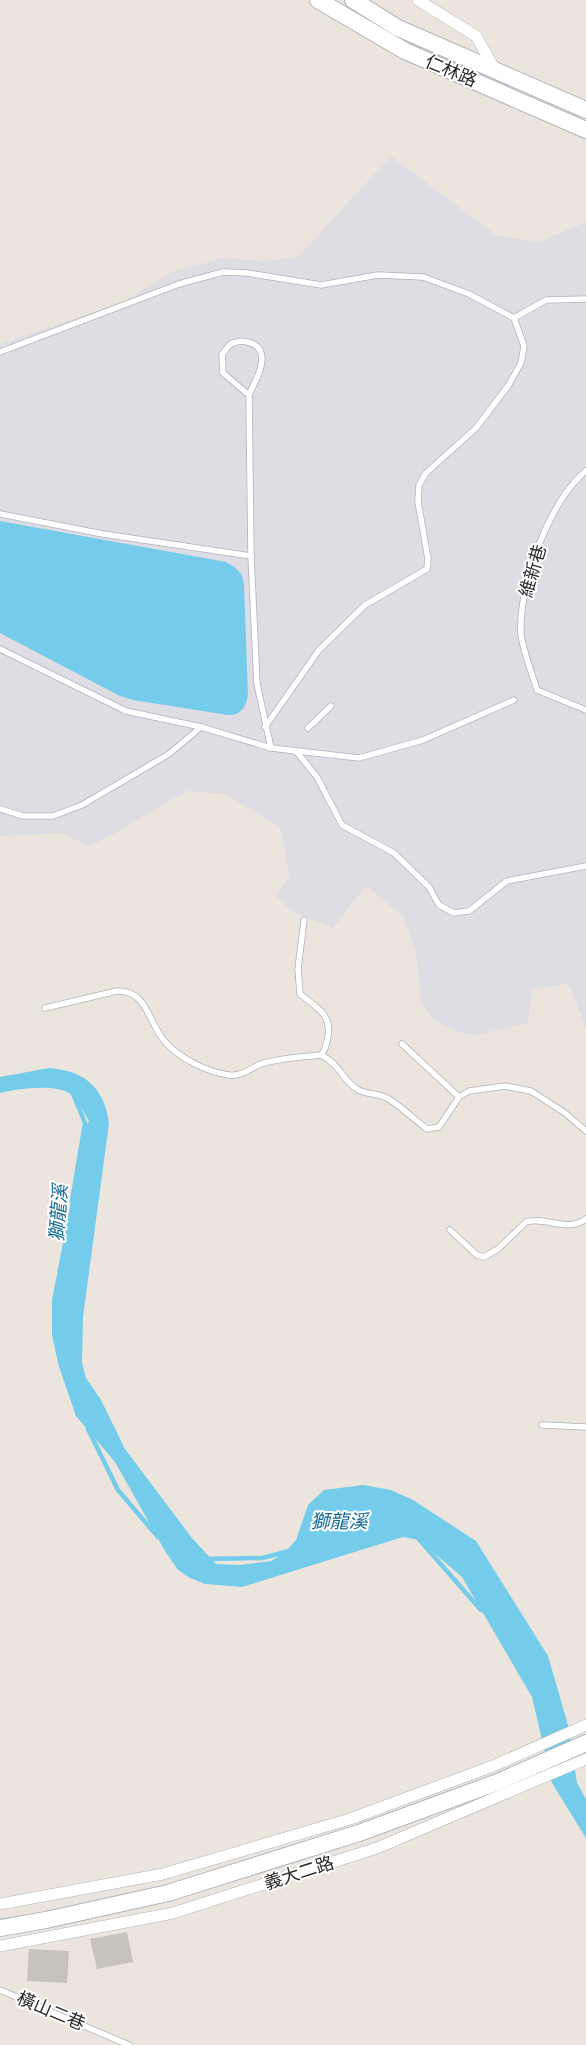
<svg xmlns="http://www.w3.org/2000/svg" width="586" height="2045" viewBox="0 0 586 2045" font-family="Mulish,'Noto Sans TC',sans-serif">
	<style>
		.industrial { fill: #dfdde4 }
		.water { fill: #74ccea }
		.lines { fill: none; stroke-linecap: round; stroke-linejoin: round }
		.stream { stroke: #74ccea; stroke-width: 4.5 }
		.building { fill: #c7c2bc }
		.lane-casing { stroke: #b0b3bd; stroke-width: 7 }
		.street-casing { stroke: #b0b3bd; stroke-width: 12 }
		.secondary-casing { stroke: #b0b3bd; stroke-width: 18 }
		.lane { stroke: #fff; stroke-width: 5.5 }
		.street { stroke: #fff; stroke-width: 11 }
		.secondary { stroke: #fff; stroke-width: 16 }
		.labels { text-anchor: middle; stroke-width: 4; stroke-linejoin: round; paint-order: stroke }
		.street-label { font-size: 18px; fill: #2a2a2a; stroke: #fff }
		.water-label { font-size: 19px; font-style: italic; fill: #136b95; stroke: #fff }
	</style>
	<rect width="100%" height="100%" fill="#ece5dd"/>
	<!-- industrial -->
	<polygon class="industrial" points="391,156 496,235 539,242 586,222 586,1028 568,983 532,990 528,1023 476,1035 458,1032 435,1021 421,1001 416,952 403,916 366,886 333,928 293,912 276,896 290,876 280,827 225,794 187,791 108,837 89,846 61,833 0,836 0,344 123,302 172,272 223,258 264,261 297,258"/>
	<!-- water -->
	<g class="water">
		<path d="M0,521l226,41c11,6 16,10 18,22l4,112c-3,12 -7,19 -20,19l-95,-15 -13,-4 -120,-63z"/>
		<path d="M49,1068c36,3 55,19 60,55l-26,194 -1,46 4,15 15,22 24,49 67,89 24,26 24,1 31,-4 15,-10 10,-11 12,-35 16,-15 39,-5 28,5 22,10 63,41 72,115 20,69 9,58 9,16v39l-34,-55 -20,-86 -70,-120 -43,-37 -16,-3 -161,50 -37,-3 -15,-6 -12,-8 -13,-19 -50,-89 -39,-46 -17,-49 -7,-32v-35l33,-171 4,-8c-5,-8 -9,-17 -15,-24 -14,-15 -56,-8 -74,-4v-16z"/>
	</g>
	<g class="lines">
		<!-- stream -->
		<g class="stream">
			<polyline points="72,1201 85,1123 73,1094"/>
			<polyline points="88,1429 118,1490 158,1537"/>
			<polyline points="417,1537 481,1610"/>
			<polyline points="206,1559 262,1558 289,1551"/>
		</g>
	</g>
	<!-- building -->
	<g class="building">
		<polygon points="127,1932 133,1962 97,1969 90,1939"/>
		<polygon points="29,1949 69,1951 67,1983 27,1981"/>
	</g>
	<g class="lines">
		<!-- lane casing -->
		<g class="lane-casing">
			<g id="lane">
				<polyline points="0,352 179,284 223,272 247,273 321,285 378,275 423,277 469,294 514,318"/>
				<path d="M249,395l-26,-22 -1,-19c3,-3 7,-10 11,-11 9,-4 25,-1 28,10 4,13 -7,30 -12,42l2,161 6,128 14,64"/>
				<path d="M586,471c-37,29 -68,117 -65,163 2,17 11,39 16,56l49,20"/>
				<polyline points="0,514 103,534 251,556"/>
				<polyline points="0,649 126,711 201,727 271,748 359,758 423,740 514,700"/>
				<polyline points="265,727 319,650 365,605 427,569 428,559 418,502 419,485 426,473 476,428 508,386 521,363 524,346 514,318 546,300 586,299"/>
				<polyline points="308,728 331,706"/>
				<polyline points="296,751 317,777 342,825 394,853 429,887 439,905 454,913 469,911 507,881 586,866"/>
				<polyline points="0,809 23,816 53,816 82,805 169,754 201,727"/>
				<path d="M45,1008l72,-17c31,-1 31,33 49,52 15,16 41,29 63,32 16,2 25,-11 39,-13 17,-4 35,-5 53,-7 5,-5 5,-11 7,-18 4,-23 -12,-30 -28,-43l-2,-25 6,-49"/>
				<polyline points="402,1044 459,1097"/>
				<path d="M321,1055c20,10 21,25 36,34 9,6 20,4 30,9 10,5 29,23 40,31l12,-2 20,-30 10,-6 36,-5 26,5 34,22 21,18"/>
				<path d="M450,1230l27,25 7,2 14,-8 28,-27c20,-6 41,11 60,-3"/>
				<polyline points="542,1425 586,1427"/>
				<polyline points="0,1990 129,2045"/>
			</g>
		</g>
		<!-- street casing -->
		<g class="street-casing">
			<g id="street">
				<polyline points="418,0 476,36 495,70"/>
				<polyline points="0,1904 163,1874 350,1819 493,1766 586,1725"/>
				<polyline points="0,1946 173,1913 377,1848 586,1759"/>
			</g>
		</g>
		<!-- secondary casing -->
		<g class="secondary-casing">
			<g id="secondary">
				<polyline points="318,0 405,51 586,130"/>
				<polyline points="353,0 398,28 586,110"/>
				<polyline points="0,1928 46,1920 168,1893 359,1833 498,1782 586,1743"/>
			</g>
		</g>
		<!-- lane -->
		<use href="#lane" class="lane"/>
		<!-- street -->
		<use href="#street" class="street"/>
		<!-- secondary -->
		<use href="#secondary" class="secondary"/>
	</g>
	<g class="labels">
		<!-- street labels -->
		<g class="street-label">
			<text transform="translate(451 71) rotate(23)" y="6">仁林路</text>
			<text transform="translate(533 571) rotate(-74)" y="6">維新巷</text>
			<text transform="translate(299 1873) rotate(-18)" y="6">義大二路</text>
			<text transform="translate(51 2011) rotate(23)" y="6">橫山二巷</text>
		</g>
		<!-- water labels -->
		<g class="water-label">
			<text transform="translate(58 1213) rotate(-86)" y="7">獅龍溪</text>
			<text x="339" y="1528">獅龍溪</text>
		</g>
	</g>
</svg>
